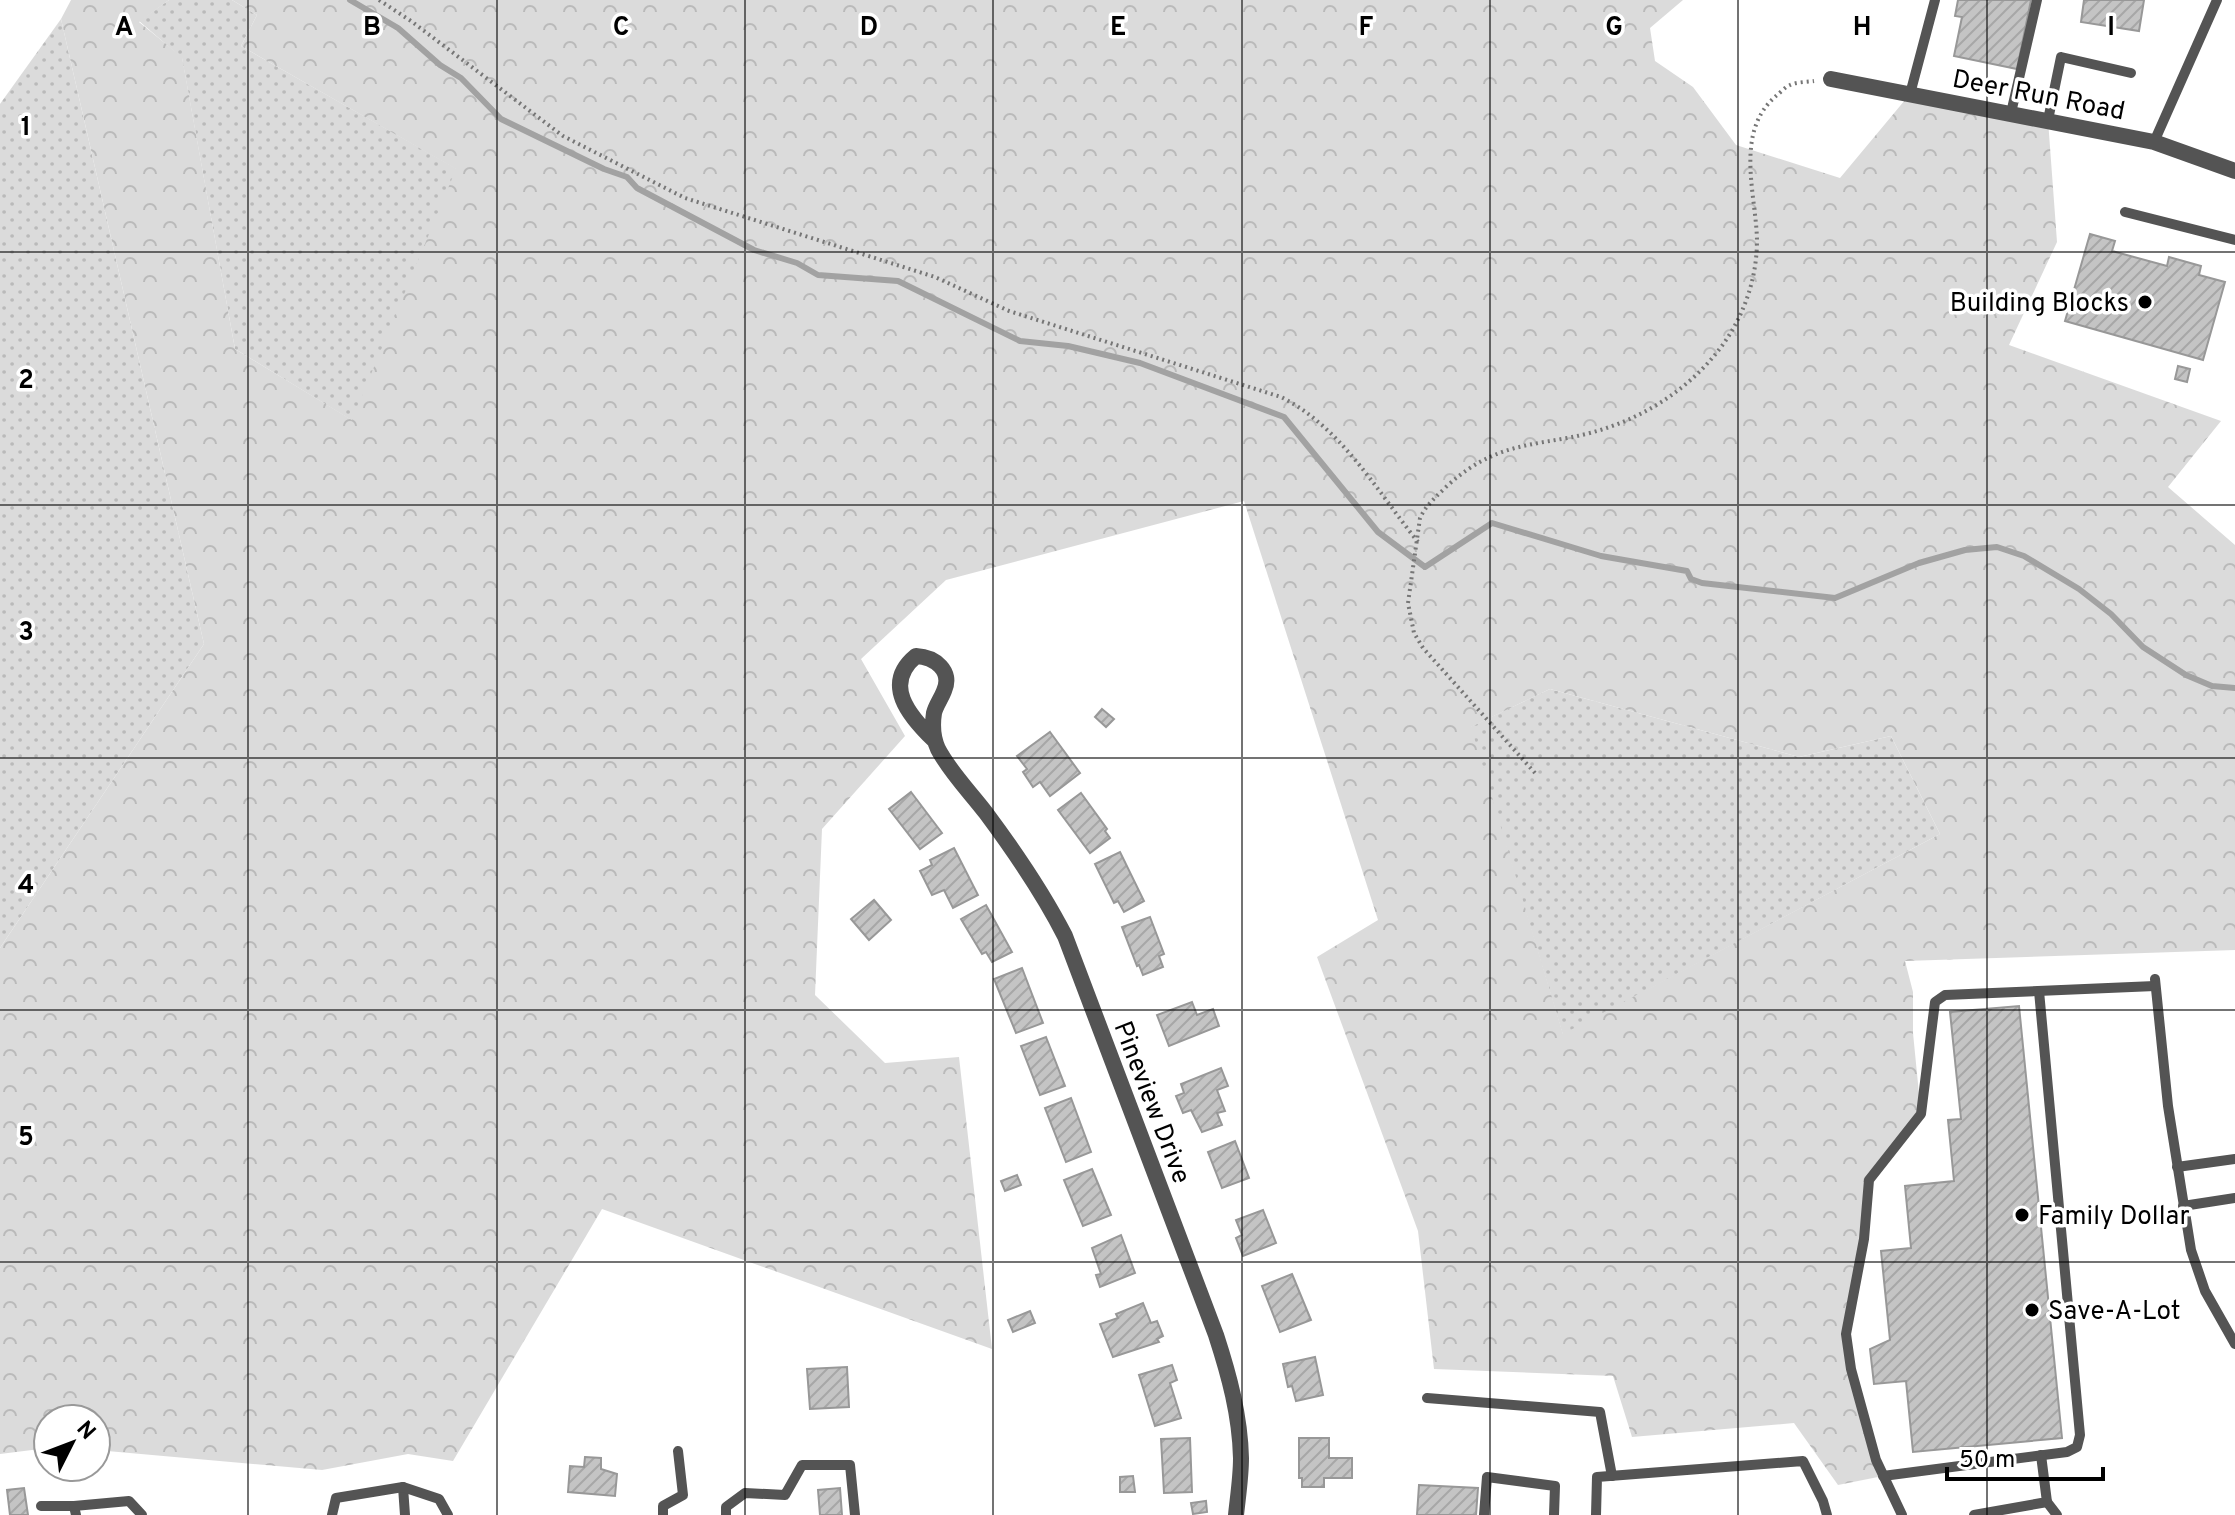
<svg xmlns="http://www.w3.org/2000/svg" width="2235" height="1515" viewBox="0 0 2235 1515" font-family="Overpass,sans-serif">
	<style>
		.grass { fill: url(#grass-dots) }
		.forest { fill: url(#forest-crowns); fill-rule: evenodd }
		.lines { fill: none; stroke-linecap: round; stroke-linejoin: round }
		.stream { stroke: #a2a2a2; stroke-width: 6 }
		.building { fill: url(#building-hatch); stroke: #989898; stroke-width: 2 }
		.path { stroke: #767676; stroke-width: 4; stroke-dasharray: 2 4; stroke-linecap: butt }
		.lane { stroke: #545454; stroke-width: 10 }
		.street { stroke: #545454; stroke-width: 16 }
		.grid { fill: none; stroke: #000; stroke-width: 2; stroke-opacity: 0.55 }
		.poi-dot { fill: #000; stroke: #fff; stroke-width: 3 }
		.labels { text-anchor: middle; stroke-width: 7; stroke-linejoin: round; paint-order: stroke }
		.street-label { font-size: 26px; fill: #000; stroke: #fff }
		.poi-label { font-size: 26px; fill: #000; stroke: #fff; text-anchor: start }
		.grid-label { font-size: 26px; text-anchor: middle; font-weight: bold; fill: #000; stroke: #fff; stroke-width: 7; stroke-linejoin: round; paint-order: stroke }
	</style>
	<defs>
		<pattern id="grass-dots" width="8" height="8" patternUnits="userSpaceOnUse" patternTransform="scale(2)"><rect width="8" height="8" fill="#dbdbdb"/><path d="M2 2h.1M6 6h.1" fill="none" stroke="#bababa" stroke-width="1.8" stroke-linecap="round"/></pattern>
		<pattern id="forest-crowns" width="20" height="18" patternUnits="userSpaceOnUse" patternTransform="scale(2)"><rect width="20" height="18" fill="#dbdbdb"/><path d="M2 6a3 3 0 1 1 6 0M12 15a3 3 0 1 1 6 0" fill="none" stroke="#bababa"/></pattern>
		<pattern id="building-hatch" width="6" height="6" patternUnits="userSpaceOnUse" patternTransform="scale(2)"><rect width="6" height="6" fill="#c4c4c4"/><path d="M-1 1l2-2M0 6l6-6M5 7l2-2" fill="none" stroke="#a7a7a7"/></pattern>
	</defs>
	<rect width="100%" height="100%" fill="#fff"/>
	<!-- grass -->
	<g class="grass">
		<polygon points="169,0 232,0 257,15 241,46 457,169 353,421 235,349 182,58 139,21"/>
		<polygon points="61,19 204,644 0,948 0,104"/>
		<polygon points="1550,689 1799,757 1891,736 1940,834 1563,1035 1470,727"/>
	</g>
	<!-- forest -->
	<path class="forest" d="M71,0h98l-30,22 43,35 53,292 117,71 104,-251 -215,-123 16,-31 -25,-15h1451l-33,28 5,33 38,26 43,58 104,33 70,-84 138,26 9,122 -48,103 212,76 -53,66 67,58v405l-330,11 8,31v41l8,81 -52,66 -23,154 37,142 -45,9 -44,-62 -162,14 -19,-61 -179,-7 -16,-138 -101,-274 61,-37 -134,-419 -298,79 -85,79 44,77 -83,93 -7,166 70,68 74,-6 33,292 -390,-140 -149,252 -45,-7 -86,16 -226,-20v-31h-48v29l-48,6v-506l204,-304 -143,-625zM1550,689l249,68 92,-21 49,98 -377,200 -92,-307z"/>
	<g class="lines">
		<!-- stream -->
		<polyline class="stream" points="350,0 398,28 440,65 461,78 501,119 604,169 627,177 637,188 754,250 797,263 818,275 898,281 1020,341 1068,346 1140,363 1284,417 1378,532 1425,567 1492,523 1601,556 1687,571 1691,579 1702,583 1835,598 1919,563 1965,550 1997,547 2024,556 2079,589 2111,614 2143,647 2186,675 2212,686 2235,688"/>
	</g>
	<!-- building -->
	<g class="building">
		<polygon points="1958,0 2031,0 2017,69 1954,56 1962,17 1955,16"/>
		<polygon points="2084,0 2144,0 2139,31 2081,22"/>
		<polygon points="2090,234 2115,241 2112,251 2167,266 2169,257 2201,266 2199,275 2225,282 2203,360 2065,321"/>
		<polygon points="2178,366 2190,369 2187,382 2175,379"/>
		<polygon points="1102,709 1114,719 1106,727 1095,717"/>
		<polygon points="1050,732 1080,773 1050,796 1040,782 1033,787 1023,772 1027,769 1017,756"/>
		<polygon points="911,792 942,833 920,849 889,809"/>
		<polygon points="1081,793 1107,829 1105,831 1110,838 1090,853 1058,810"/>
		<polygon points="954,848 978,895 953,908 944,890 932,895 920,871 932,865 930,860"/>
		<polygon points="1120,852 1144,901 1124,912 1118,901 1114,903 1095,864"/>
		<polygon points="874,900 891,920 869,940 851,919"/>
		<polygon points="986,905 1012,952 992,962 986,952 982,954 961,919"/>
		<polygon points="1150,917 1164,954 1159,956 1163,967 1143,975 1139,965 1137,966 1122,927"/>
		<polygon points="1022,968 1043,1023 1016,1033 994,979"/>
		<polygon points="1192,1002 1197,1015 1213,1009 1219,1026 1169,1046 1157,1015"/>
		<polygon points="2019,1006 2062,1438 1913,1452 1906,1381 1874,1384 1870,1349 1890,1340 1881,1251 1911,1248 1905,1186 1954,1181 1948,1120 1961,1119 1950,1012"/>
		<polygon points="1046,1037 1065,1086 1040,1095 1021,1046"/>
		<polygon points="1221,1068 1228,1086 1217,1090 1225,1111 1217,1113 1222,1125 1202,1132 1191,1110 1183,1113 1176,1096 1184,1093 1181,1084"/>
		<polygon points="1071,1098 1091,1152 1066,1162 1045,1108"/>
		<polygon points="1235,1141 1249,1178 1222,1188 1208,1152"/>
		<polygon points="1092,1169 1111,1215 1083,1226 1064,1180"/>
		<polygon points="1017,1175 1021,1185 1005,1191 1001,1181"/>
		<polygon points="1263,1210 1276,1243 1243,1256 1236,1238 1242,1235 1236,1220"/>
		<polygon points="1121,1235 1135,1273 1100,1287 1096,1275 1101,1274 1092,1248"/>
		<polygon points="1292,1274 1311,1320 1280,1332 1262,1286"/>
		<polygon points="1143,1303 1151,1323 1157,1321 1163,1336 1157,1339 1159,1342 1113,1357 1100,1324 1118,1318 1116,1314"/>
		<polygon points="1030,1311 1035,1323 1013,1332 1008,1320"/>
		<polygon points="1315,1357 1323,1395 1296,1401 1292,1386 1288,1387 1283,1364"/>
		<polygon points="1172,1365 1177,1380 1170,1383 1181,1418 1155,1426 1139,1375"/>
		<polygon points="847,1367 849,1407 810,1409 807,1369"/>
		<polygon points="1190,1438 1192,1492 1164,1493 1161,1439"/>
		<polygon points="1299,1438 1329,1438 1329,1458 1352,1458 1352,1478 1324,1478 1324,1487 1302,1487 1302,1478 1299,1478"/>
		<polygon points="585,1457 601,1458 601,1469 617,1474 615,1496 568,1492 570,1466 584,1467"/>
		<polygon points="1133,1476 1135,1492 1120,1492 1120,1477"/>
		<polygon points="1419,1485 1478,1488 1476,1515 1417,1515"/>
		<polygon points="24,1488 28,1515 10,1515 7,1490"/>
		<polygon points="840,1488 842,1515 820,1515 818,1490"/>
		<polygon points="1206,1501 1207,1512 1193,1514 1191,1503"/>
	</g>
	<g class="lines">
		<!-- path -->
		<g class="path">
			<path d="M379,0l32,21 152,115 122,62 250,79 74,34 272,86c60,30 96,94 137,145"/>
			<path d="M1535,773l-112,-125 -9,-15 -6,-30 12,-85c6,-13 16,-21 27,-32 58,-53 102,-36 168,-61 43,-16 82,-44 109,-82 21,-30 33,-66 33,-103 -1,-46 -23,-108 19,-144 4,-3 9,-9 14,-11 6,-3 17,-3 24,-4"/>
		</g>
		<!-- lane -->
		<g class="lane">
			<polyline points="1910,94 1935,0"/>
			<polyline points="2011,113 2037,0"/>
			<polyline points="2048,120 2061,57 2131,73"/>
			<polyline points="2154,142 2217,0"/>
			<polyline points="2125,212 2235,240"/>
			<polyline points="2155,979 2168,1106 2191,1250 2205,1291 2235,1344"/>
			<polyline points="2177,1167 2235,1159"/>
			<polyline points="2183,1206 2235,1198"/>
			<polyline points="1427,1398 1600,1412 1612,1476"/>
			<polyline points="1883,1476 2067,1452 2077,1447 2080,1435 2039,991"/>
			<polyline points="403,1487 405,1515"/>
			<polyline points="2047,1502 2057,1515"/>
			<polyline points="41,1506 74,1506 76,1515"/>
			<polyline points="74,1506 129,1501 142,1515"/>
			<polyline points="332,1515 336,1498 403,1487 439,1499 448,1515"/>
			<polyline points="663,1515 663,1506 683,1495 678,1451"/>
			<polyline points="726,1515 726,1507 745,1493 785,1495 802,1465 850,1465 855,1515"/>
			<polyline points="1484,1515 1487,1477 1555,1486 1554,1515"/>
			<polyline points="1596,1515 1597,1477 1803,1461 1823,1501 1827,1515"/>
			<polyline points="1902,1515 1876,1460 1851,1369 1846,1334 1864,1239 1869,1180 1921,1114 1935,1002 1945,995 2155,986"/>
			<polyline points="1974,1515 2047,1502 2041,1455"/>
		</g>
		<!-- street -->
		<g class="street">
			<polyline points="1831,79 2154,142 2235,171"/>
			<path d="M934,740c-25,-24 -52,-56 -18,-84 19,1 37,15 28,35 -3,8 -8,14 -10,22 -2,13 -1,25 4,36 12,23 32,43 48,64 29,39 56,78 79,123l151,399c13,40 24,80 25,123 0,19 -3,38 -5,57"/>
		</g>
	</g>
	<!-- grid -->
	<path class="grid" d="M248,0v1515M497,0v1515M745,0v1515M993,0v1515M1242,0v1515M1490,0v1515M1738,0v1515M1987,0v1515M0,252h2235M0,505h2235M0,758h2235M0,1010h2235M0,1262h2235"/>
	<!-- markers -->
	<g class="poi-dot">
		<circle cx="2145" cy="302" r="8"/>
		<circle cx="2022" cy="1215" r="8"/>
		<circle cx="2032" cy="1310" r="8"/>
	</g>
	<g class="labels">
		<!-- street labels -->
		<g class="street-label">
			<text transform="translate(2039 94) rotate(11)" y="9">Deer Run Road</text>
			<text transform="translate(1153 1102) rotate(69)" y="9">Pineview Drive</text>
		</g>
		<!-- poi labels -->
		<g class="poi-label">
			<text x="2129" y="311" text-anchor="end">Building Blocks</text>
			<text x="2038" y="1224">Family Dollar</text>
			<text x="2048" y="1319">Save-A-Lot</text>
		</g>
	</g>
	<g class="grid-label">
		<text x="124" y="35">A</text>
		<text x="372" y="35">B</text>
		<text x="621" y="35">C</text>
		<text x="869" y="35">D</text>
		<text x="1118" y="35">E</text>
		<text x="1366" y="35">F</text>
		<text x="1614" y="35">G</text>
		<text x="1862" y="35">H</text>
		<text x="2111" y="35">I</text>
		<text x="26" y="135">1</text>
		<text x="26" y="388">2</text>
		<text x="26" y="640">3</text>
		<text x="26" y="893">4</text>
		<text x="26" y="1145">5</text>
	</g>
	<!-- north arrow -->
	<g transform="translate(72 1443) rotate(48)"><circle r="38" fill="#ffffff" stroke="#999999" stroke-width="2"/>
	<path d="M0-6L14 30L0 20L-14 30Z" fill="#000000"/>
	<text y="-12" font-size="22" font-weight="bold" text-anchor="middle" fill="#000000">N</text>
	</g>
	<!-- scale -->
	<path d="M1947 1467v12h156v-12" fill="none" stroke="#000000" stroke-width="4"/>
	<text x="1959" y="1467" font-size="24" fill="#000000" stroke="#ffffff" stroke-width="6" paint-order="stroke">50 m</text>
</svg>
